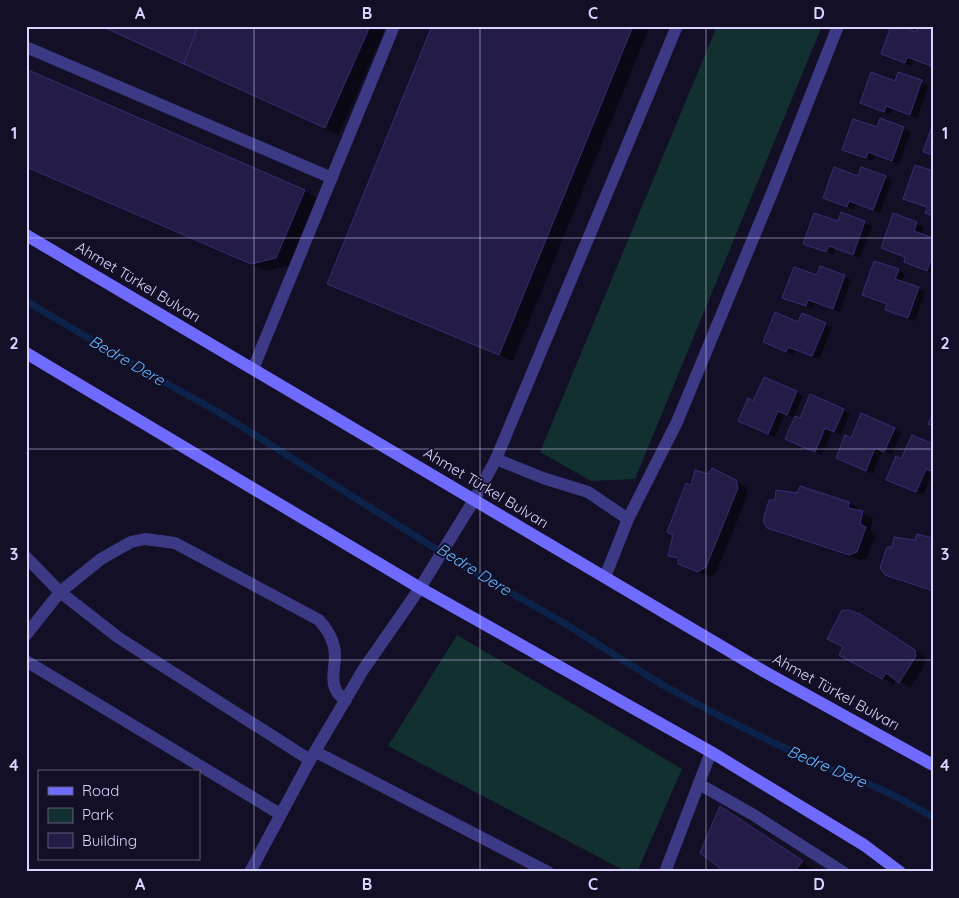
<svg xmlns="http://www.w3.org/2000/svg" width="959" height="898" viewBox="0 0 959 898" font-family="Quicksand,sans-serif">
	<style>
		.green { fill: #12302f }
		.shadow { fill: #0007 }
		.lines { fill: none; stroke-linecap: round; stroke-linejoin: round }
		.stream { stroke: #0c2248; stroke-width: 7 }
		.building { fill: #241b47; stroke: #3b2d73 }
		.lane { stroke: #3d3a85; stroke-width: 12 }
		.street { stroke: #3d3a85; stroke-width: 12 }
		.secondary { stroke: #6f6bff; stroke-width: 12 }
		.grid { fill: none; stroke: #d9d4ff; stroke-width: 1; stroke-opacity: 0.55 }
		.labels { text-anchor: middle; stroke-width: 4; stroke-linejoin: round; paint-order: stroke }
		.street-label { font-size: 15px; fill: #d9d4ff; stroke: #130f26 }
		.water-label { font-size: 16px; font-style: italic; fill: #62b6ff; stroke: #130f26 }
		.neatline { fill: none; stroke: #d9d4ff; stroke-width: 2 }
		.grid-label { font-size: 16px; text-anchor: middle; font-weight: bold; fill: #d9d4ff }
	</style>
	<rect width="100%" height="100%" fill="#130f26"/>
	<!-- green -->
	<g class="green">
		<polygon points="717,26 822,26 635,479 591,481 540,452"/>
		<polygon points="457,635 682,769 637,872 627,872 388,746"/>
	</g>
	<!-- shadow -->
	<g class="shadow">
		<polygon points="100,26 386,26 339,135"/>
		<polygon points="433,26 650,26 513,361 342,291 328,283"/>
		<polygon points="919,26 933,29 933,67 914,60 912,66 883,54 917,33"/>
		<polygon points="26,71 305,191 318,199 290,265 266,271 26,168"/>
		<polygon points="899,73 929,86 917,118 893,109 890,115 862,103 895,83"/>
		<polygon points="881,120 911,132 899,164 875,155 873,161 844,149 878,129"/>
		<polygon points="885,177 892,181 880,213 856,204 854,210 825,198 859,178"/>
		<polygon points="842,214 872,226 860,258 836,249 833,255 804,243 838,223"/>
		<polygon points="894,215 924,227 921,235 933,239 933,273 905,262 906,257"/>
		<polygon points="898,270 905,274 902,282 925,292 915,321 893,313 886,309 888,305 864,294"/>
		<polygon points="844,276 851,280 840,312 815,303 813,309 784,297 818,277"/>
		<polygon points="799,323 825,324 832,328 819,359 795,349 793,355 764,342"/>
		<polygon points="796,392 803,396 794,417 801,420 843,410 850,414 841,435 832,431 822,455 793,442 795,418 785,414 775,437 740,421 754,402"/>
		<polygon points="894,429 901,433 892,454 882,451 873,474 837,458 851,439"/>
		<polygon points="933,445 933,472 923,495 894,483 902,460"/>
		<polygon points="735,481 746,487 748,494 716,573 710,577 679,563 679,561 670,555 692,487"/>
		<polygon points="849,503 859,509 859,511 873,518 870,531 876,534 867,558 860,560 779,533 768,527"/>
		<polygon points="933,540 933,592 897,580 886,574 915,541"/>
		<polygon points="870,622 925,657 926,663 910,688 896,679 893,684 841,654"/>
		<polygon points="730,814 812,868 809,872 727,872"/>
	</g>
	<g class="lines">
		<!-- stream -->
		<polyline class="stream" points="26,301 139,368 220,413 460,564 559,620 661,684 714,713 774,743 835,771 867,783 897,797 933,817"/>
	</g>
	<!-- building -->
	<g class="building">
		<polygon points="101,26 198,26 184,64"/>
		<polygon points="198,26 370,26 325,128 184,64"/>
		<polygon points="432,26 633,26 499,355 327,284"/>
		<polygon points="891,26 900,26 916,32 918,26 933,27 931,66 907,57 905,63 881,54"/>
		<polygon points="26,69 305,190 276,258 251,264 26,167"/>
		<polygon points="871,72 895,81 898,72 922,80 910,115 886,106 884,112 860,103"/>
		<polygon points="880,118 904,127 892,161 868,152 866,158 842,150 853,119 877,127"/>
		<polygon points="933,123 933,155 923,152"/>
		<polygon points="915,165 933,171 933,216 925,213 927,207 903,199"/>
		<polygon points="834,167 858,176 861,167 886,176 873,210 849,201 847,207 823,198"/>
		<polygon points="841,212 865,221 853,255 829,246 826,252 803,244 814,213 838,221"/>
		<polygon points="893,213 917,222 914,231 933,238 933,254 927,271 904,262 905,257 881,248"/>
		<polygon points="874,261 899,269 895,279 919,287 908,318 885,310 887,304 862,295"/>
		<polygon points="820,266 845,275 833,309 808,300 806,306 782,298 794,267 817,275"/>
		<polygon points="775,312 798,322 802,313 826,323 812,356 788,347 786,352 763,342"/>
		<polygon points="764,377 797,391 787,415 778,411 768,434 738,421 748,398 753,401"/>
		<polygon points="810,394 844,409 834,432 825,428 815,452 785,439 795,416 800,418"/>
		<polygon points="933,412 933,426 928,424"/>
		<polygon points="861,413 895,428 884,452 875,448 866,471 836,458 845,435 851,438"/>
		<polygon points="912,435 933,444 933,472 926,469 916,492 886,480 896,456 901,459"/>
		<polygon points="712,468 736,480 738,488 706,567 698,572 678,564 678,558 668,556 673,535 667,532 686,483 691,485 695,470 708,474"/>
		<polygon points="800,486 849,502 848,508 863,511 860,524 866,527 857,552 849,555 767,528 763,521 769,500 775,500 776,490 797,493"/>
		<polygon points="917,534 933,538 933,591 885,575 880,568 887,547 892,547 894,537 915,540"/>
		<polygon points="842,610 849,610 860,614 915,650 916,656 899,683 886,673 882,679 839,655 843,647 827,639"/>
		<polygon points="720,806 803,861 794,872 725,872 700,853"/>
	</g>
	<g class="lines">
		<!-- lane -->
		<g class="lane">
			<polyline points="26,47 332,178"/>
			<polyline points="253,369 394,26"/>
			<polyline points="26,557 60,592 119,638 310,760"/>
			<path d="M26,635l34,-43 41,-33 30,-17 14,-3 30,4 144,77c9,10 16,22 16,36 0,11 -5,25 2,36 2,3 6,6 9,8"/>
			<polyline points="26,661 280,814"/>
		</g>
		<!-- street -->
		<g class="street">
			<polyline points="496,459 543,478 588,492 628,519"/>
			<polyline points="605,577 628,519 677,422 774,188 838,26"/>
			<polyline points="316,752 548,872"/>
			<polyline points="699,784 752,814 843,872"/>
			<polyline points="250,872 310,760 363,670 420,588 474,500 496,459 677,26"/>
			<polyline points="665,872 711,752"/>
		</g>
		<!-- secondary -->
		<g class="secondary">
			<polyline points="26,235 765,672 933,765"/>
			<polyline points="26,353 420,588 711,752 864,845 900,872"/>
		</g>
	</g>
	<!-- grid -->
	<path class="grid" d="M254,26v846M480,26v846M706,26v846M26,238h907M26,449h907M26,660h907"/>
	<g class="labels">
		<!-- street labels -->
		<g class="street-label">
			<text transform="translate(138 282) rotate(31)" y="5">Ahmet Türkel Bulvarı</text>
			<text transform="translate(486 488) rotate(31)" y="5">Ahmet Türkel Bulvarı</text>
			<text transform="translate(836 692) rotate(29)" y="5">Ahmet Türkel Bulvarı</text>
		</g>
		<!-- water labels -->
		<g class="water-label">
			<text transform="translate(127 360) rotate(30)" y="6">Bedre Dere</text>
			<text transform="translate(474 569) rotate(32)" y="6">Bedre Dere</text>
			<text transform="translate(827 766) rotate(23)" y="6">Bedre Dere</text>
		</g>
	</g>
	<!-- border -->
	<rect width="959" height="898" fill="none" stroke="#130f26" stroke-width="55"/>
	<!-- legend -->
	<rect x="38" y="770" width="162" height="90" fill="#130f26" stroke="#625e7d"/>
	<rect x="48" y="787" width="25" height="8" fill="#6f6bff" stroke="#625e7d"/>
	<text x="82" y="796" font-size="15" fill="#d9d4ff">Road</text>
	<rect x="48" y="808" width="25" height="15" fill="#12302f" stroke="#625e7d"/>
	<text x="82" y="820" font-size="15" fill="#d9d4ff">Park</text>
	<rect x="48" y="833" width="25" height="15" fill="#241b47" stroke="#625e7d"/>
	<text x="82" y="846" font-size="15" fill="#d9d4ff">Building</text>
	<rect x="28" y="28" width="904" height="842" class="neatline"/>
	<g class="grid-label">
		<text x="140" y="19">A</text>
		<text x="367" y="19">B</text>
		<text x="593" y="19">C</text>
		<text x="819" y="19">D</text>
		<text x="14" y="139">1</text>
		<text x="945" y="139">1</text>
		<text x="14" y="349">2</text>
		<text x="945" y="349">2</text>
		<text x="14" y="560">3</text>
		<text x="945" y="560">3</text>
		<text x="14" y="771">4</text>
		<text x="945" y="771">4</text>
		<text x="140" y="890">A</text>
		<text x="367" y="890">B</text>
		<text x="593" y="890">C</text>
		<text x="819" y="890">D</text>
	</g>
</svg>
